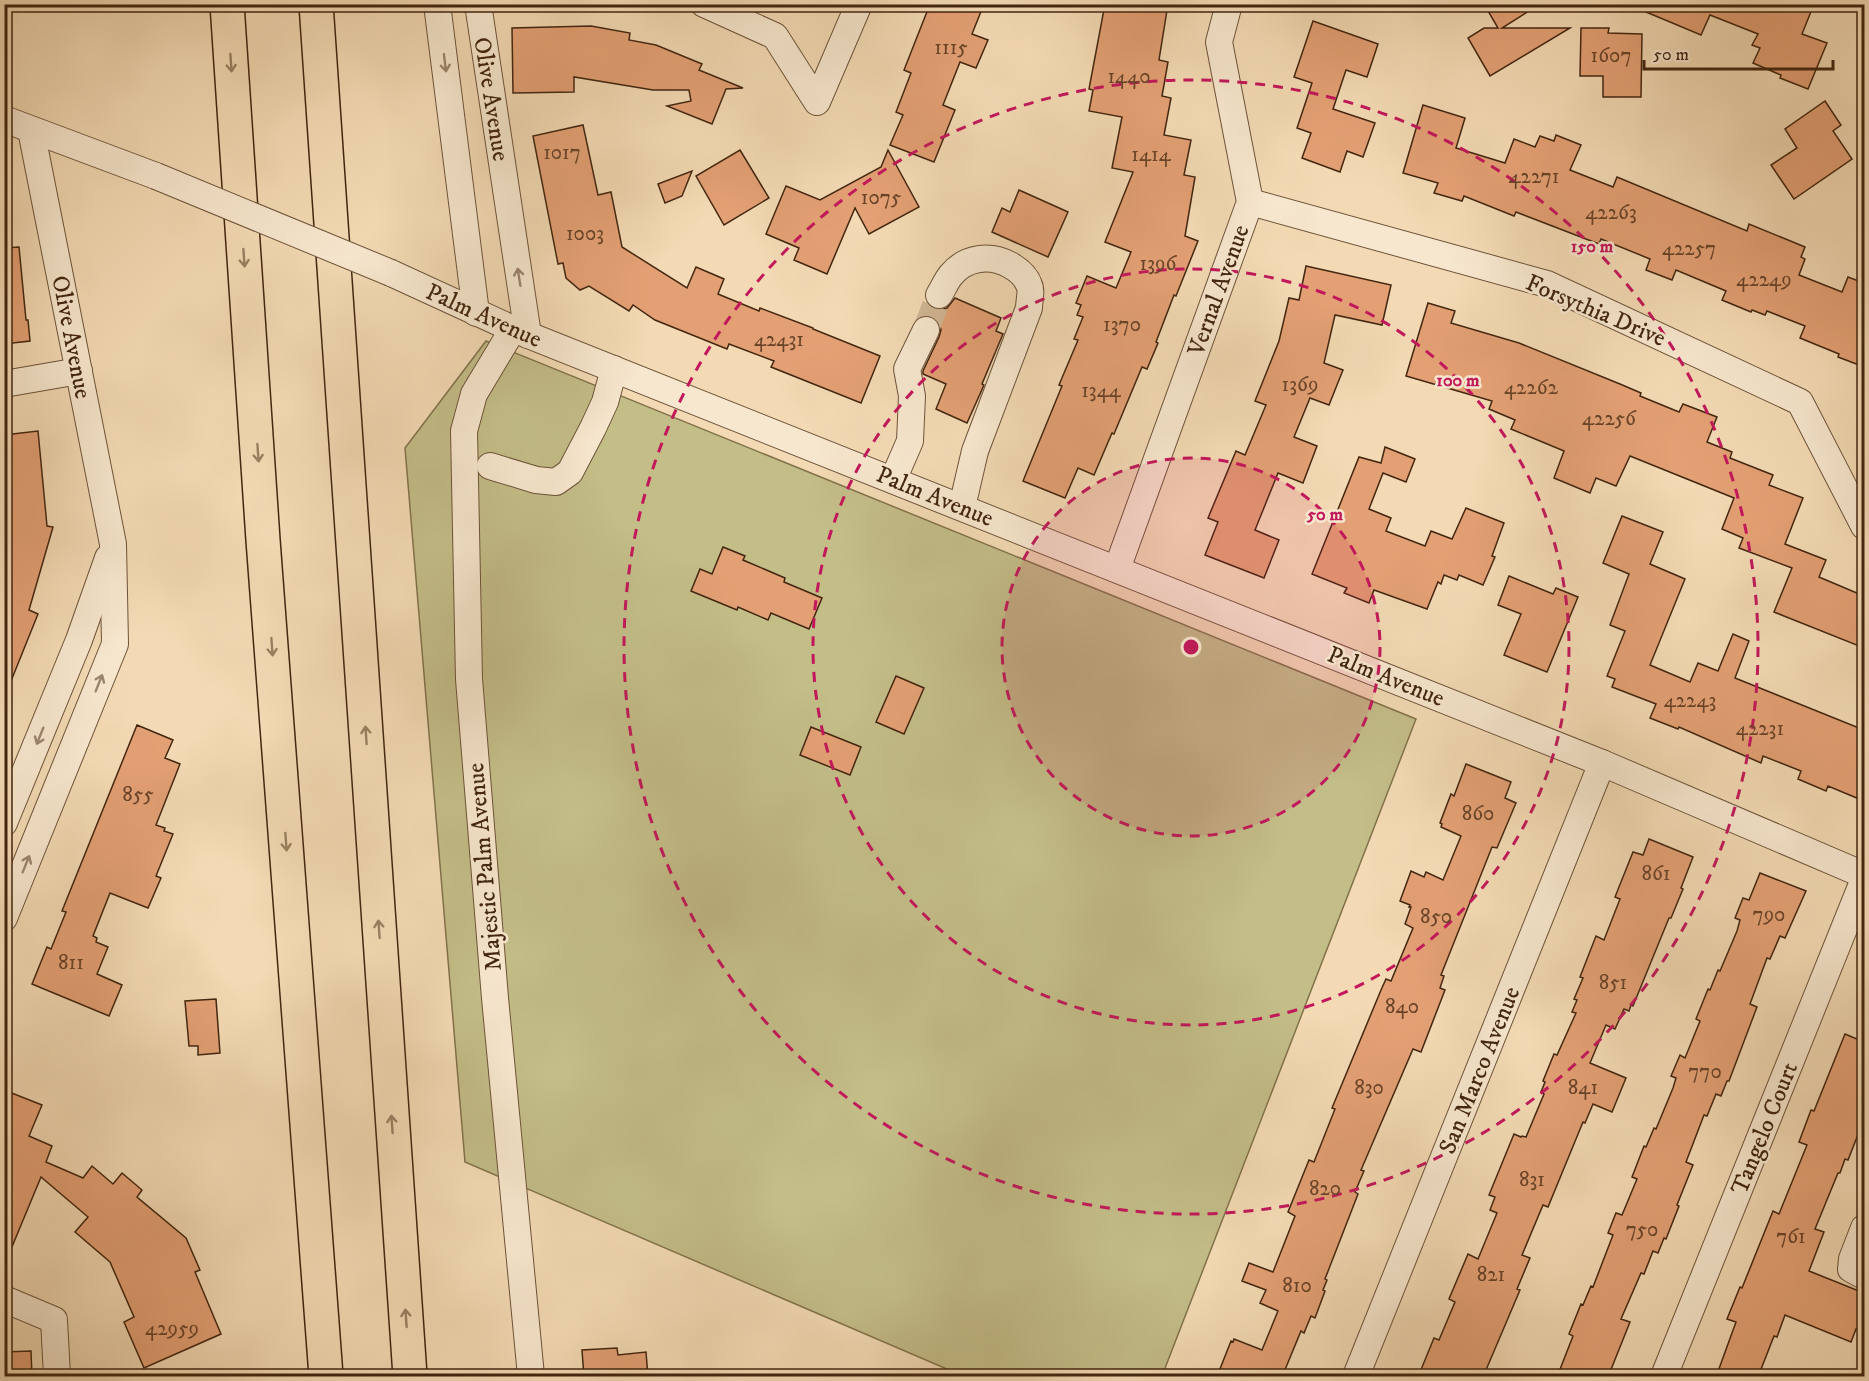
<svg xmlns="http://www.w3.org/2000/svg" width="1869" height="1381" viewBox="0 0 1869 1381" font-family="'IM FELL DW Pica',serif">
	<style>
		.green { fill: #c3bd88; stroke: #82724c; stroke-width: 1.5 }
		.building { fill: #e3a074; stroke: #422610; stroke-width: 1.5 }
		.lines { fill: none; stroke-linecap: round; stroke-linejoin: round }
		.minor-tunnel { stroke: #d0b693; stroke-width: 26; stroke-dasharray: 26 13; stroke-linecap: butt }
		.minor-casing { stroke: #6e5339; stroke-width: 28 }
		.highway-casing { stroke: #422610; stroke-width: 36 }
		.minor { stroke: #f7e7ce; stroke-width: 26 }
		.highway { stroke: #f3dab4; stroke-width: 33 }
		.minor-bridge-casing { stroke: #6e5339; stroke-width: 28; stroke-linecap: butt }
		.minor-bridge { stroke: #f7e7ce; stroke-width: 26 }
		.oneway { stroke: #9a8062 }
		.oneway2 { stroke: #9c866f }
		.ring { fill: none; stroke: #c2185b; stroke-width: 3; stroke-dasharray: 10 8 }
		.labels { text-anchor: middle; stroke-width: 5; stroke-linejoin: round; paint-order: stroke }
		.number-label { font-size: 21px; fill: #6a4429 }
		.street-label { font-size: 24px; fill: #422610; stroke: #f7e7ce }
		.centre { fill: #c2185b; stroke: #f7e7ce; stroke-width: 3 }
		.ring-label { font-size: 18px; text-anchor: middle; font-weight: bold; fill: #c2185b; stroke: #f7e7ce; stroke-width: 5; stroke-linejoin: round; paint-order: stroke }
	</style>
	<rect width="100%" height="100%" fill="#f3dab4"/>
	<filter id="stains"><feTurbulence type="fractalNoise" baseFrequency=".00333" numOctaves="4"/><feColorMatrix values="0 0 0 0 .2 0 0 0 0 .09 0 0 0 0 .02 0 0 0 .5 -.17"/></filter>
	<radialGradient id="worn" r=".72"><stop offset=".6" stop-color="#630" stop-opacity="0"/><stop offset="1" stop-color="#630" stop-opacity=".3"/></radialGradient>
	<!-- green -->
	<polygon class="green" points="486,341 1416,719 1162,1376 963,1376 465,1162 405,448"/>
	<!-- building -->
	<g class="building">
		<polygon points="930,4 984,4 972,34 988,40 976,68 960,62 943,105 955,110 934,162 890,145 903,115 896,112 911,73 904,70"/>
		<polygon points="1105,4 1168,4 1159,60 1168,62 1162,96 1171,98 1164,135 1191,140 1184,175 1195,177 1185,236 1198,241 1176,296 1174,295 1156,342 1158,343 1147,369 1142,367 1114,434 1112,433 1094,475 1078,468 1065,498 1023,481 1062,386 1059,385 1078,340 1074,339 1083,317 1077,315 1081,305 1076,303 1087,276 1116,288 1131,252 1105,242 1133,172 1112,168 1122,117 1089,111 1093,90 1089,89"/>
		<polygon points="1484,4 1540,4 1502,28 1570,28 1490,76 1468,38 1484,28 1498,28"/>
		<polygon points="1627,4 1814,4 1802,34 1827,43 1808,89 1780,78 1781,75 1753,63 1760,48 1752,45 1758,34 1710,15 1701,35"/>
		<polygon points="1313,21 1378,44 1367,77 1346,70 1333,109 1375,123 1363,157 1347,151 1340,172 1302,158 1311,133 1297,128 1312,83 1294,77"/>
		<polygon points="591,26 630,33 629,40 656,45 702,64 699,70 743,88 726,89 712,124 667,106 691,101 689,90 653,90 574,77 574,92 513,93 512,28"/>
		<polygon points="1581,28 1609,28 1608,33 1642,34 1641,97 1603,97 1603,76 1580,76"/>
		<polygon points="1825,101 1841,125 1833,131 1852,159 1794,199 1771,165 1797,148 1785,129"/>
		<polygon points="1423,105 1465,118 1456,148 1505,163 1514,139 1535,147 1540,136 1554,141 1556,135 1581,145 1570,170 1613,187 1617,177 1747,231 1749,224 1805,247 1801,257 1805,259 1799,275 1842,292 1848,277 1864,283 1864,350 1859,365 1838,357 1839,354 1800,338 1805,326 1767,311 1765,315 1752,310 1751,312 1722,300 1726,291 1676,270 1672,280 1646,270 1650,259 1601,239 1599,244 1516,212 1514,216 1464,196 1462,201 1434,193 1438,183 1403,173"/>
		<polygon points="583,125 598,195 611,192 622,247 687,288 696,267 724,279 718,294 759,311 760,308 813,328 813,329 880,356 861,403 771,367 774,361 729,344 727,349 655,320 633,305 629,311 589,286 580,290 566,278 563,263 558,264 533,136"/>
		<polygon points="740,150 769,198 724,225 696,176"/>
		<polygon points="888,150 919,207 869,234 855,208 827,274 794,260 799,248 766,234 786,186 820,200 881,167"/>
		<polygon points="692,171 682,196 665,203 658,184"/>
		<polygon points="1019,190 1068,212 1048,257 992,232 1002,208 1010,212"/>
		<polygon points="19,247 26,320 28,320 30,341 4,344 4,248"/>
		<polygon points="1306,266 1391,285 1382,325 1335,315 1324,363 1343,370 1329,405 1310,398 1294,437 1317,446 1303,483 1278,473 1255,530 1279,540 1264,578 1205,555 1218,522 1208,518 1236,451 1245,455 1266,405 1255,401 1279,341 1289,298 1299,300"/>
		<polygon points="955,298 1001,318 996,331 1003,334 982,384 984,385 967,423 936,409 946,384 923,374 923,371 939,337 941,330 939,322 933,317 923,316 928,304 932,308 939,310 947,308"/>
		<polygon points="1428,303 1455,311 1451,323 1519,343 1620,384 1641,393 1640,396 1679,412 1683,404 1717,417 1707,442 1732,452 1730,458 1773,475 1769,485 1803,498 1785,544 1826,560 1819,577 1864,596 1864,648 1774,612 1792,568 1739,548 1743,538 1722,529 1734,498 1630,456 1616,486 1596,478 1590,493 1554,478 1564,451 1511,429 1515,420 1489,409 1492,401 1406,376"/>
		<polygon points="38,431 47,526 53,527 29,610 38,614 5,696 4,435"/>
		<polygon points="1385,447 1415,459 1406,482 1383,473 1369,509 1391,518 1386,531 1425,546 1431,531 1452,539 1466,508 1504,523 1492,556 1495,557 1483,585 1459,575 1457,580 1444,575 1441,584 1438,582 1427,609 1374,590 1369,603 1344,593 1347,588 1312,574 1359,457 1381,463"/>
		<polygon points="1622,516 1663,532 1650,564 1685,579 1650,665 1690,682 1698,663 1718,671 1733,634 1749,641 1735,678 1864,730 1864,801 1828,786 1826,791 1798,779 1801,771 1763,756 1761,763 1679,727 1678,729 1650,718 1656,704 1612,687 1615,679 1607,676 1625,631 1610,625 1629,574 1603,563"/>
		<polygon points="723,547 745,556 743,560 785,578 784,582 822,598 809,629 771,613 768,620 738,607 737,610 691,591 700,569 712,574"/>
		<polygon points="1509,576 1553,594 1556,588 1578,597 1547,672 1504,655 1521,614 1498,605"/>
		<polygon points="896,676 924,688 904,734 876,722"/>
		<polygon points="137,725 173,740 165,758 180,764 156,825 165,828 164,831 173,834 156,876 161,878 148,908 110,893 93,936 97,938 96,942 108,947 97,974 122,985 109,1016 32,984 47,947 51,949 66,912 62,911"/>
		<polygon points="811,727 861,747 850,775 800,755"/>
		<polygon points="1466,764 1511,782 1505,798 1516,803 1497,848 1492,847 1441,975 1444,976 1440,988 1445,990 1421,1052 1413,1049 1361,1170 1364,1171 1355,1192 1358,1194 1325,1279 1327,1280 1323,1290 1325,1291 1315,1318 1311,1316 1304,1333 1301,1331 1282,1377 1219,1377 1222,1370 1220,1369 1231,1341 1233,1342 1234,1339 1262,1350 1278,1311 1260,1303 1266,1290 1242,1281 1249,1263 1273,1272 1295,1216 1288,1212 1309,1160 1314,1162 1335,1109 1332,1108 1381,990 1386,979 1391,981 1413,928 1405,924 1411,907 1409,907 1410,905 1400,901 1411,871 1424,877 1426,872 1443,880 1461,836 1441,827 1442,824 1440,823 1451,794 1454,796"/>
		<polygon points="1649,839 1693,857 1681,888 1683,889 1671,918 1669,918 1633,1006 1631,1005 1629,1011 1624,1009 1615,1029 1606,1025 1590,1063 1626,1078 1612,1112 1593,1104 1585,1123 1583,1122 1548,1207 1543,1205 1522,1255 1530,1258 1517,1289 1520,1290 1483,1377 1418,1377 1434,1338 1439,1340 1455,1302 1449,1299 1468,1254 1478,1259 1497,1213 1490,1210 1495,1197 1489,1195 1514,1134 1521,1137 1522,1136 1526,1137 1544,1094 1541,1092 1545,1082 1543,1081 1554,1054 1557,1055 1576,1013 1572,1012 1577,1000 1574,999 1583,978 1580,977 1596,936 1604,940 1620,899 1615,897 1633,852 1643,855"/>
		<polygon points="1760,873 1806,891 1785,938 1780,936 1770,959 1767,958 1750,1004 1757,1007 1729,1081 1727,1081 1721,1096 1716,1094 1707,1116 1704,1115 1686,1162 1693,1165 1677,1205 1679,1206 1666,1239 1664,1238 1658,1253 1653,1251 1644,1274 1641,1273 1621,1319 1630,1322 1608,1377 1557,1377 1573,1336 1569,1334 1581,1304 1583,1305 1591,1286 1593,1287 1613,1235 1608,1233 1616,1213 1622,1215 1637,1179 1632,1177 1644,1146 1646,1147 1654,1128 1656,1129 1673,1088 1676,1078 1671,1076 1680,1055 1685,1058 1700,1021 1696,1019 1708,989 1710,990 1718,970 1720,971 1737,931 1740,920 1735,918 1743,898 1749,900"/>
		<polygon points="216,999 220,1053 198,1055 198,1046 189,1046 185,1001"/>
		<polygon points="1845,1034 1864,1042 1864,1119 1848,1160 1845,1159 1840,1173 1838,1173 1815,1229 1824,1232 1809,1271 1864,1293 1864,1333 1856,1329 1851,1342 1785,1315 1777,1337 1774,1336 1758,1377 1716,1377 1736,1322 1727,1319 1740,1287 1742,1288 1773,1211 1779,1214 1807,1145 1799,1142 1811,1110 1814,1111"/>
		<polygon points="4,1090 42,1105 29,1136 52,1146 46,1162 83,1178 92,1166 113,1184 122,1173 142,1190 137,1197 186,1238 200,1270 195,1272 221,1334 144,1368 124,1322 134,1317 110,1262 75,1232 88,1217 41,1177 4,1266"/>
		<polygon points="617,1348 618,1355 646,1352 648,1377 584,1377 582,1350"/>
		<polygon points="31,1351 32,1377 4,1377 4,1352"/>
	</g>
	<g class="lines">
		<!-- minor-tunnel -->
		<polyline class="minor-tunnel" points="926,330 939,295"/>
		<!-- minor casing -->
		<g class="minor-casing">
			<g id="minor">
				<polyline points="437,4 476,313"/>
				<polyline points="478,4 528,335"/>
				<polyline points="704,4 775,36 817,102 859,4"/>
				<polyline points="4,119 156,176"/>
				<polyline points="1250,202 1547,284 1800,402 1864,526"/>
				<polyline points="391,273 513,329 1602,763 1864,875"/>
				<path d="M939,295c4,-6 7,-14 12,-20 15,-18 39,-21 59,-10 7,4 16,11 19,20 3,6 0,16 0,23l-54,143 -13,56"/>
				<polyline points="513,329 474,394 464,431 469,679 495,998 531,1376"/>
				<polyline points="4,384 79,371"/>
				<polyline points="490,466 536,480 556,482 570,472 593,428 605,402 614,369"/>
				<polyline points="893,480 910,441 912,396 907,369 926,330"/>
				<polyline points="1117,569 1250,202 1219,42 1229,4"/>
				<polyline points="4,823 79,640 108,558"/>
				<polyline points="4,918 115,644 113,544 31,130"/>
				<polyline points="1864,1228 1852,1259 1851,1269 1864,1276"/>
				<polyline points="4,1299 54,1320 57,1376"/>
				<polyline points="1356,1376 1602,763"/>
				<polyline points="1664,1376 1864,879"/>
			</g>
		</g>
		<!-- highway casing -->
		<g class="highway-casing">
			<g id="highway">
				<polyline points="227,4 263,540 326,1376"/>
				<polyline points="316,4 410,1376"/>
			</g>
		</g>
		<!-- minor -->
		<use href="#minor" class="minor"/>
		<!-- highway -->
		<use href="#highway" class="highway"/>
		<!-- minor-bridge casing -->
		<g class="minor-bridge-casing">
			<polyline id="minor-bridge" points="156,176 391,273"/>
		</g>
		<!-- minor-bridge -->
		<use href="#minor-bridge" class="minor-bridge"/>
	</g>
	<!-- one-way arrows -->
	<defs><path id="oneway-shaft" d="M-6 0H5M1.5-3L5.5 0L1.5 3" fill="none" stroke-width="1.6" stroke-linecap="round" stroke-linejoin="round" transform="scale(1.5)"/></defs>
	<g class="oneway">
		<use href="#oneway-shaft" transform="translate(231 63) rotate(86)"/>
		<use href="#oneway-shaft" transform="translate(244 258) rotate(86)"/>
		<use href="#oneway-shaft" transform="translate(258 453) rotate(86)"/>
		<use href="#oneway-shaft" transform="translate(272 647) rotate(86)"/>
		<use href="#oneway-shaft" transform="translate(366 735) rotate(-94)"/>
		<use href="#oneway-shaft" transform="translate(286 842) rotate(86)"/>
		<use href="#oneway-shaft" transform="translate(379 929) rotate(-94)"/>
		<use href="#oneway-shaft" transform="translate(392 1124) rotate(-94)"/>
		<use href="#oneway-shaft" transform="translate(406 1318) rotate(-94)"/>
	</g>
	<g class="oneway2">
		<use href="#oneway-shaft" transform="translate(445 63) rotate(83)"/>
		<use href="#oneway-shaft" transform="translate(519 277) rotate(-99)"/>
		<use href="#oneway-shaft" transform="translate(99 683) rotate(-68)"/>
		<use href="#oneway-shaft" transform="translate(40 736) rotate(112)"/>
		<use href="#oneway-shaft" transform="translate(26 864) rotate(-68)"/>
	</g>
	<!-- distance rings -->
	<circle cx="1191" cy="647" r="189" fill="#c2185b" fill-opacity=".12"/>
	<g class="ring">
		<circle cx="1191" cy="647" r="189"/>
		<circle cx="1191" cy="647" r="378"/>
		<circle cx="1191" cy="647" r="567"/>
	</g>
	<g class="labels">
		<!-- number labels -->
		<g class="number-label">
			<text x="951" y="54">1115</text>
			<text x="1611" y="62">1607</text>
			<text x="1129" y="83">1440</text>
			<text x="562" y="159">1017</text>
			<text x="1151" y="161">1414</text>
			<text x="1534" y="183">42271</text>
			<text x="881" y="204">1075</text>
			<text x="1611" y="219">42263</text>
			<text x="585" y="240">1003</text>
			<text x="1689" y="255">42257</text>
			<text x="1158" y="270">1396</text>
			<text x="1764" y="286">42249</text>
			<text x="1122" y="331">1370</text>
			<text x="779" y="346">42431</text>
			<text x="1300" y="391">1369</text>
			<text x="1531" y="394">42262</text>
			<text x="1101" y="397">1344</text>
			<text x="1609" y="425">42256</text>
			<text x="1690" y="707">42243</text>
			<text x="1760" y="735">42231</text>
			<text x="138" y="801">855</text>
			<text x="1478" y="820">860</text>
			<text x="1656" y="880">861</text>
			<text x="1769" y="921">790</text>
			<text x="1436" y="923">850</text>
			<text x="71" y="969">811</text>
			<text x="1613" y="989">851</text>
			<text x="1402" y="1013">840</text>
			<text x="1705" y="1078">770</text>
			<text x="1369" y="1094">830</text>
			<text x="1583" y="1094">841</text>
			<text x="1532" y="1186">831</text>
			<text x="1325" y="1195">820</text>
			<text x="1642" y="1236">750</text>
			<text x="1791" y="1243">761</text>
			<text x="1491" y="1281">821</text>
			<text x="1297" y="1292">810</text>
			<text x="172" y="1335">42959</text>
		</g>
		<!-- street labels -->
		<g class="street-label">
			<text transform="translate(492 99) rotate(81)" y="8">Olive Avenue</text>
			<text transform="translate(1218 290) rotate(-70)" y="8">Vernal Avenue</text>
			<text transform="translate(1596 310) rotate(23)" y="8">Forsythia Drive</text>
			<text transform="translate(484 315) rotate(24)" y="8">Palm Avenue</text>
			<text transform="translate(72 337) rotate(79)" y="8">Olive Avenue</text>
			<text transform="translate(935 496) rotate(22)" y="8">Palm Avenue</text>
			<text transform="translate(1386 676) rotate(22)" y="8">Palm Avenue</text>
			<text transform="translate(484 867) rotate(-95)" y="8">Majestic Palm Avenue</text>
			<text transform="translate(1479 1070) rotate(-68)" y="8">San Marco Avenue</text>
			<text transform="translate(1764 1128) rotate(-68)" y="8">Tangelo Court</text>
		</g>
	</g>
	<circle cx="1191" cy="647" r="9" class="centre"/>
	<g class="ring-label">
		<text x="1592" y="252">150 m</text>
		<text x="1458" y="386">100 m</text>
		<text x="1325" y="520">50 m</text>
	</g>
	<!-- margin -->
	<rect width="1869" height="1381" fill="none" stroke="#f3dab4" stroke-width="24"/>
	<rect x="6" y="6" width="1857" height="1369" fill="none" stroke="#422610" stroke-width="3"/>
	<rect x="12" y="12" width="1845" height="1357" fill="none" stroke="#422610" stroke-width="1.5"/>
	<!-- scale -->
	<path d="M1644 60v9h189v-9" fill="none" stroke="#422610" stroke-width="3"/>
	<text x="1653" y="60" font-size="18" fill="#422610" stroke="#f7e7ce" stroke-width="4.5" paint-order="stroke">50 m</text>
	<rect width="100%" height="100%" filter="url(#stains)"/>
	<rect width="100%" height="100%" fill="url(#worn)"/>
</svg>
